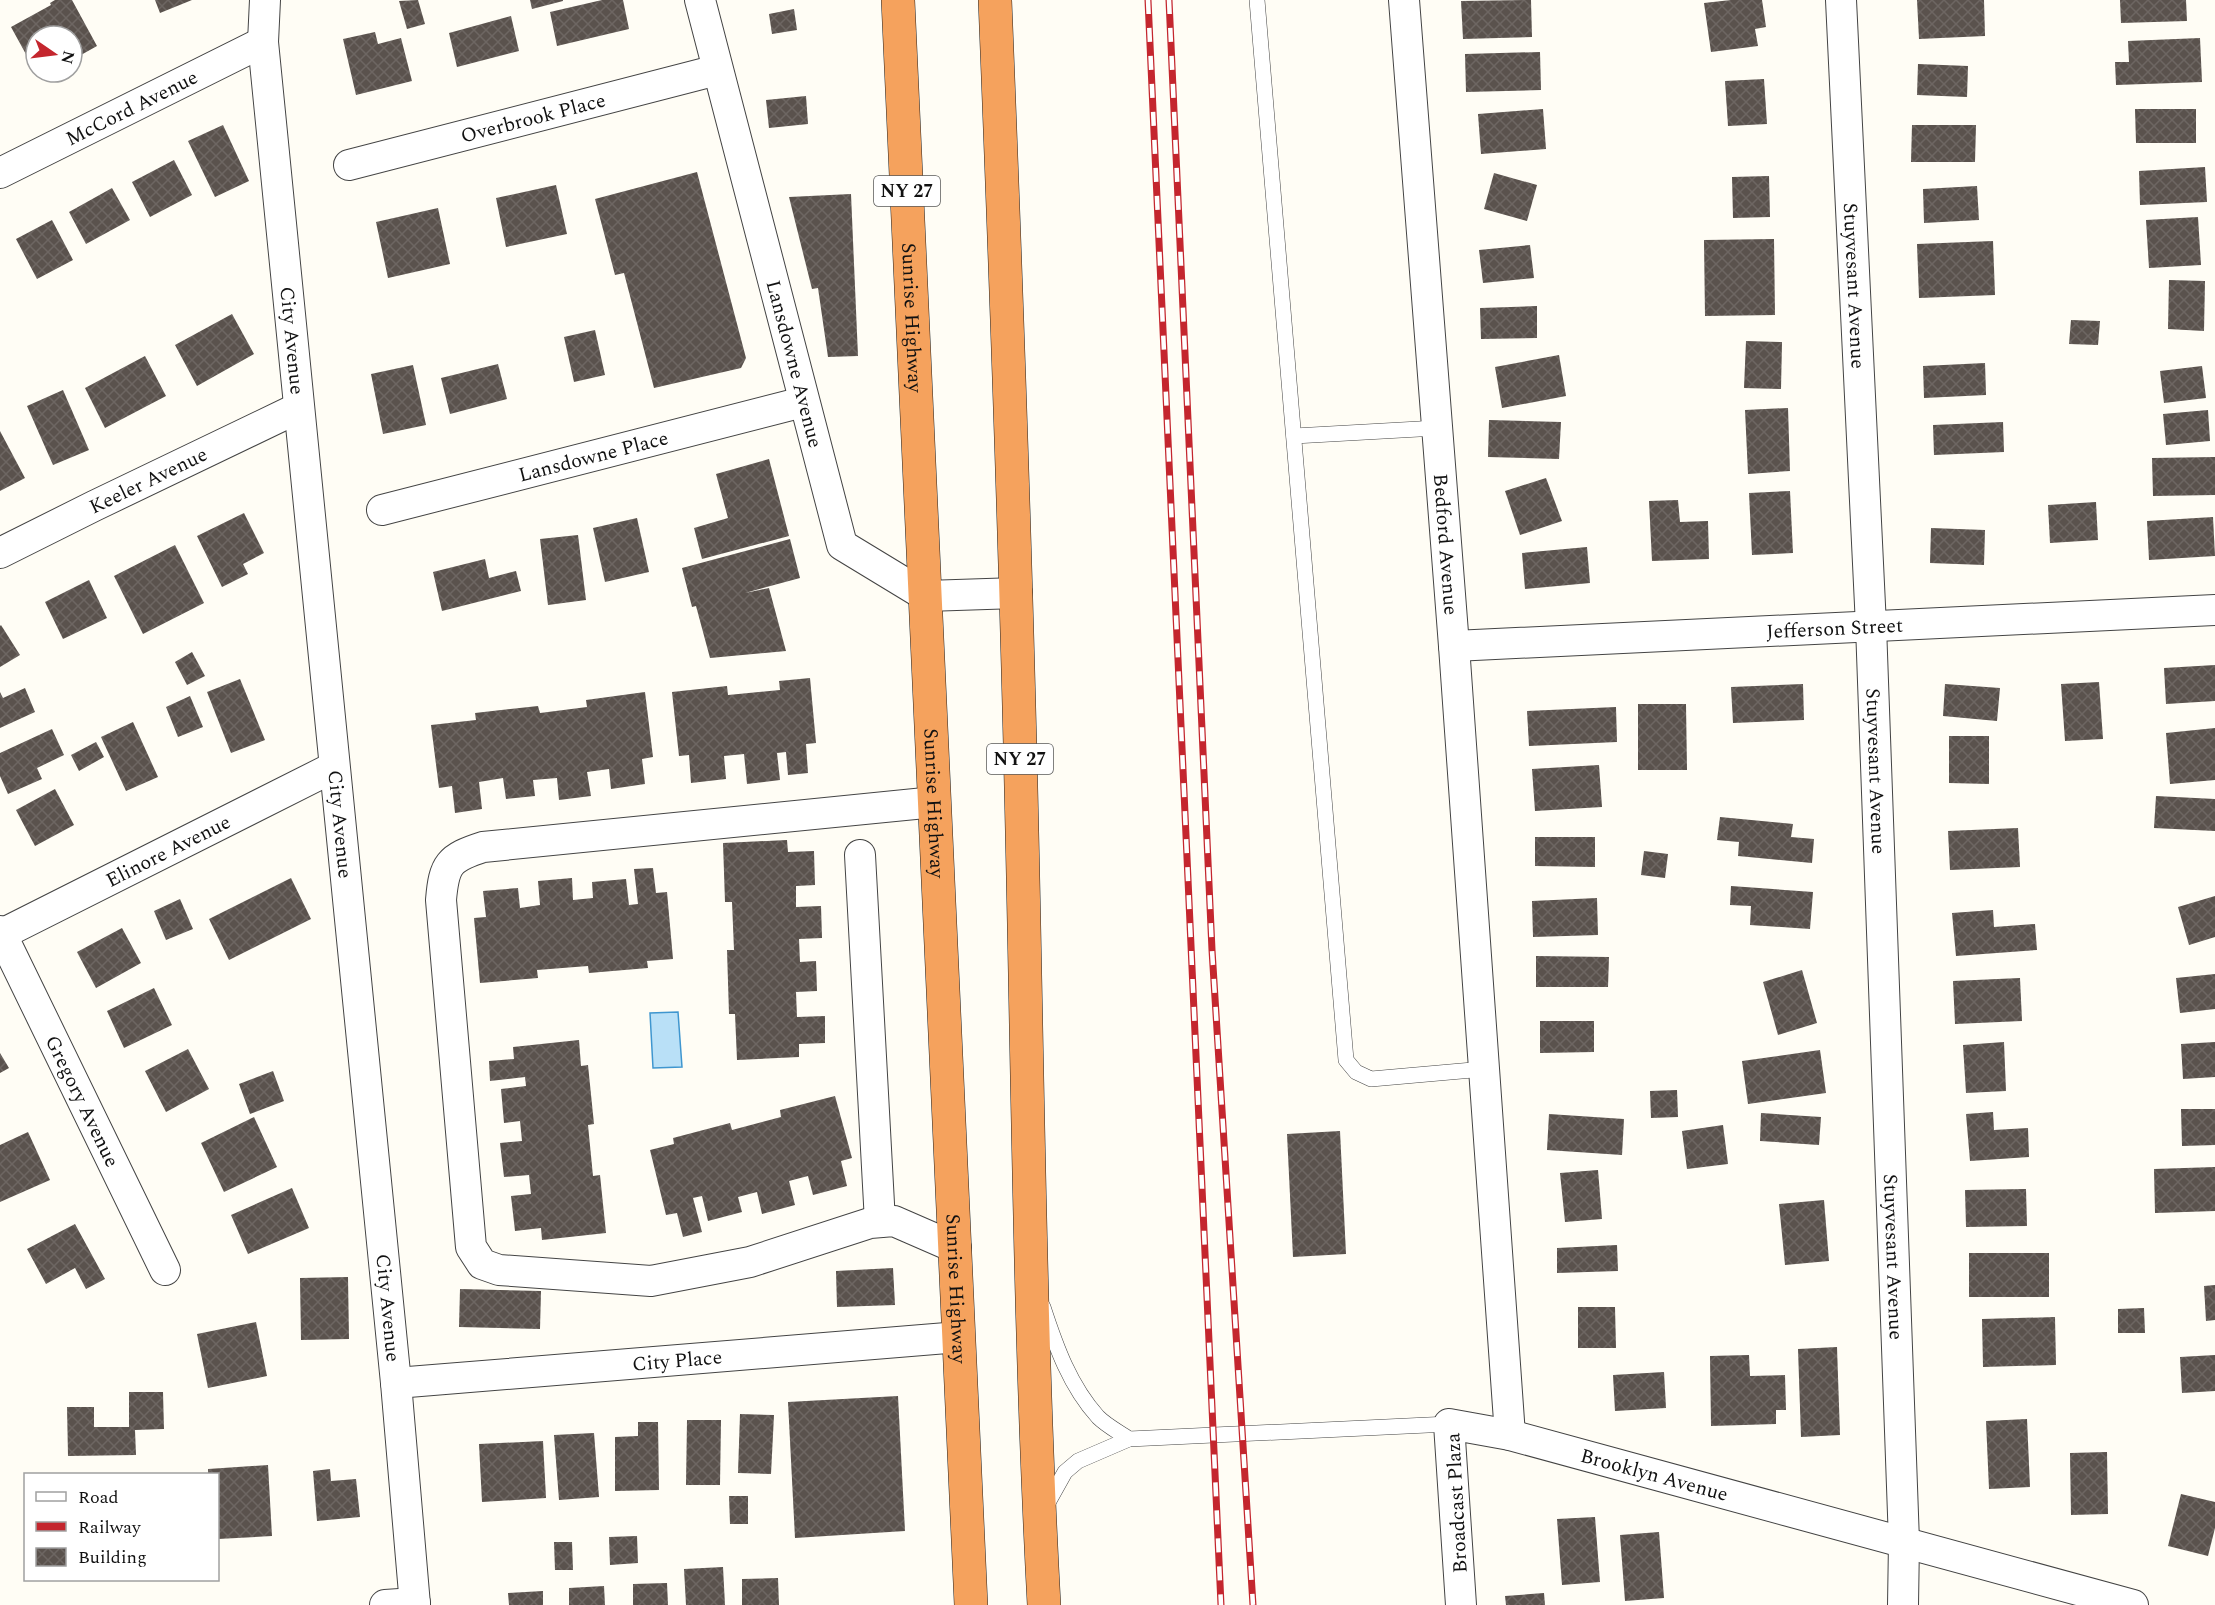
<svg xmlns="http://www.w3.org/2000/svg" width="2215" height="1605" viewBox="0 0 2215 1605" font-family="Spectral,serif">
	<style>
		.water { fill: #b9e0f7; stroke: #3f96cf; stroke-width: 1.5 }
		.building { fill: url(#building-cross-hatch) }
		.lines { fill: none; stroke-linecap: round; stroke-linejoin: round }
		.lane-casing { stroke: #444; stroke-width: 16 }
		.street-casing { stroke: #444; stroke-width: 32 }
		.highway-casing { stroke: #222; stroke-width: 34 }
		.lane { stroke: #fff; stroke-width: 15 }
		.street { stroke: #fff; stroke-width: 30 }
		.highway { stroke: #f5a25d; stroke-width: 33 }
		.rail-casing { stroke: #c4262e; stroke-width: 7 }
		.rail { stroke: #fff; stroke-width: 4.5; stroke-dasharray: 14; stroke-linecap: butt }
		.labels { text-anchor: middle; stroke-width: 6; stroke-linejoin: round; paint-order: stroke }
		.shield { fill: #fff; stroke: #585858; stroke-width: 1.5 }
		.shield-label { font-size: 18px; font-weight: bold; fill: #111 }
		.street-label { font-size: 20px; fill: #111; stroke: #fff }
	</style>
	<defs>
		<pattern id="building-cross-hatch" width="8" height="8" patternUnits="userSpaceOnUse" patternTransform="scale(1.5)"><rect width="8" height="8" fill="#5a524d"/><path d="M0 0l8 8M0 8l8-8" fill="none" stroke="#6d6662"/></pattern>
	</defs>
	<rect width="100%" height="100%" fill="#fffdf5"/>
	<!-- water -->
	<polygon class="water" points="678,1012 682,1067 653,1068 650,1013"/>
	<!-- building -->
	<g class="building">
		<polygon points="55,0 72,0 97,46 72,60 72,36 36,36 36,72 50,72 39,78 11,27 51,5 50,3"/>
		<polygon points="155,0 192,0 160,13"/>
		<polygon points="418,0 425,24 407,29 399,1"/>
		<polygon points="530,0 563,0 563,1 532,9"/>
		<polygon points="602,0 623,0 629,29 557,46 550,12"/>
		<polygon points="1531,0 1532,37 1463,39 1461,1"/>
		<polygon points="1731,0 1762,0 1766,27 1755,29 1758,46 1711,52 1704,3"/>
		<polygon points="1917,0 1984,0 1985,36 1919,39"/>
		<polygon points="2120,0 2186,0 2187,21 2121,23"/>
		<polygon points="794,9 797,30 772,34 769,14"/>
		<polygon points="511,16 519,51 457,67 449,33"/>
		<polygon points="375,32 378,44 401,38 412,81 356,95 343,39"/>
		<polygon points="2200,38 2202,82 2116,85 2115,62 2129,62 2128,41"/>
		<polygon points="1540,52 1541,90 1466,92 1465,54"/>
		<polygon points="1918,64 1968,66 1967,97 1917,95"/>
		<polygon points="1764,79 1767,124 1728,126 1725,81"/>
		<polygon points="806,96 808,124 769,128 766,100"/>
		<polygon points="1543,109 1546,149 1481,154 1478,114"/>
		<polygon points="2135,109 2196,109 2196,143 2136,143"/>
		<polygon points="223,125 249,181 215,197 188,141"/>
		<polygon points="1912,125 1976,125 1975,162 1911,162"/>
		<polygon points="174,160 192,195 150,217 132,182"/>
		<polygon points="2205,167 2207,202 2140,205 2139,171"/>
		<polygon points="697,172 746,358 741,368 654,388 624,273 615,275 595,199"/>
		<polygon points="1494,173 1537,185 1527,221 1484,209"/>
		<polygon points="1769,176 1770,217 1733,218 1732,177"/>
		<polygon points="556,185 567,234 506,247 496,198"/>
		<polygon points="1977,186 1979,220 1924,223 1923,189"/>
		<polygon points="112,188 130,220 86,244 69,212"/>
		<polygon points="851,194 858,356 828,357 818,288 812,289 789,197"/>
		<polygon points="438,208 450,264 388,278 376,222"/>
		<polygon points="2198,217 2201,265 2149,268 2146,220"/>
		<polygon points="52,220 73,260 37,279 16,239"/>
		<polygon points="1774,239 1775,315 1705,316 1704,240"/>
		<polygon points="1993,241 1995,295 1919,298 1917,244"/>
		<polygon points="1530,245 1534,278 1483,283 1479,250"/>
		<polygon points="2169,280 2205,281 2204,331 2168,329"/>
		<polygon points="1537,306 1537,338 1481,339 1480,308"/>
		<polygon points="232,314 254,354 197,386 175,345"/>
		<polygon points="2071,320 2100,321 2098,345 2069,344"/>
		<polygon points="595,330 605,375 574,382 564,337"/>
		<polygon points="1746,341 1782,342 1781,389 1744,388"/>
		<polygon points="1559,355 1566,396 1502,408 1495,367"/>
		<polygon points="145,356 166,396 105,428 85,388"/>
		<polygon points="1985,363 1986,395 1924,398 1923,366"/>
		<polygon points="498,364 507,399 450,414 441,378"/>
		<polygon points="413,365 426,425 383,434 371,374"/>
		<polygon points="2202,366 2206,398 2164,403 2160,371"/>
		<polygon points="63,390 89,450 53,465 27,406"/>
		<polygon points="1788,408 1790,471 1748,474 1745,410"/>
		<polygon points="2208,410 2210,441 2166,445 2163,414"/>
		<polygon points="1489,420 1561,422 1559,459 1488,457"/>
		<polygon points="2003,422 2004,452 1934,455 1933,425"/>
		<polygon points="0,431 25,478 0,491"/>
		<polygon points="2215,457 2215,495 2153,496 2152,458"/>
		<polygon points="769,459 789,536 702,559 694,528 728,518 716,474"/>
		<polygon points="1546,478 1562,521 1520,535 1505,491"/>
		<polygon points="1790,491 1793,553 1752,555 1749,493"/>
		<polygon points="1678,500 1680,522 1708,521 1709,559 1652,561 1649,501"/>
		<polygon points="2096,502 2098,540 2050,543 2048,505"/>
		<polygon points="244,513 264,553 243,564 248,574 222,587 197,536"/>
		<polygon points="2213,517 2215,556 2149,560 2147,521"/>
		<polygon points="637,518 649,572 605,582 593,528"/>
		<polygon points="1931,528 1985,530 1984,565 1930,563"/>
		<polygon points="578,535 586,600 548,605 540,539"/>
		<polygon points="790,539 800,578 745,593 769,588 786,651 710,658 696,606 692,607 682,568"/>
		<polygon points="175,545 204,603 143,634 114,576"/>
		<polygon points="1587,547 1590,583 1525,589 1522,553"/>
		<polygon points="485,559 489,578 516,571 521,591 442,611 433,572"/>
		<polygon points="89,580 107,618 63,639 45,602"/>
		<polygon points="1,625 20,655 0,667 0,626"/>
		<polygon points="192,652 205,676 187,685 175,662"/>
		<polygon points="2215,665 2215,701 2166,704 2164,668"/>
		<polygon points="810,678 816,743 806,744 808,773 788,775 786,752 777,753 780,780 747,784 744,754 724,756 726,779 691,783 689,755 679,756 672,692 727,686 728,695 780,690 779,681"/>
		<polygon points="240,679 265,740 231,753 207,692"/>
		<polygon points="2099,682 2103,739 2065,741 2061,684"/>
		<polygon points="1803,684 1804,720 1733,723 1731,687"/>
		<polygon points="1945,684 2000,688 1997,721 1943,716"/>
		<polygon points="25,688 35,712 0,728 0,692 3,698"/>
		<polygon points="645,692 653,757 642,759 645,784 611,789 609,769 587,772 591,796 559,800 557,778 533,780 535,796 506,799 503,778 479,782 482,809 455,813 452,786 439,788 431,725 476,720 475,713 538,706 540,713 587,707 586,700"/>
		<polygon points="190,696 203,727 178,737 166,707"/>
		<polygon points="1638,704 1686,704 1687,770 1638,770"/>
		<polygon points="1616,707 1617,742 1529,746 1527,711"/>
		<polygon points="133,722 158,777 126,791 101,737"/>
		<polygon points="2215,728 2215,780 2170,784 2166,733"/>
		<polygon points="52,729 64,755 37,768 42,779 8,794 0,776 0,753"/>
		<polygon points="1949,736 1989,736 1989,784 1949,783"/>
		<polygon points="96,742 104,757 79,771 71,755"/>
		<polygon points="1599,765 1602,807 1535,811 1532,769"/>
		<polygon points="55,789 74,825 35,846 16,810"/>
		<polygon points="2156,796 2215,799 2215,831 2154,828"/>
		<polygon points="1720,817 1793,824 1791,837 1814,839 1812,863 1738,856 1739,842 1717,840"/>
		<polygon points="2018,828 2020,867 1950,870 1948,831"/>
		<polygon points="1535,837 1595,837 1595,867 1535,866"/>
		<polygon points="787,840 788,852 814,851 815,885 796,886 796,907 821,906 822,938 799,939 800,962 816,961 817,991 796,992 797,1017 825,1016 825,1043 799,1044 799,1057 737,1060 735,1014 729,1014 727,950 734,950 732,902 725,902 723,843"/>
		<polygon points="1644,851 1668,854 1665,878 1641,875"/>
		<polygon points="653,868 656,893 667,892 673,959 647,961 648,968 589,973 588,966 537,970 538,978 480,983 474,918 486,917 483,891 518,888 520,908 540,905 538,881 572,878 573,900 593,898 592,882 626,879 629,905 638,904 634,869"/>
		<polygon points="291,878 311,919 229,960 209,919"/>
		<polygon points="1731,886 1813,892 1810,929 1750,925 1751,906 1730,905"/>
		<polygon points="2215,896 2215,937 2189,945 2178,907"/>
		<polygon points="1597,898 1598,935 1533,937 1532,901"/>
		<polygon points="180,899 193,929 166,940 154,911"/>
		<polygon points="1993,910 1994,927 2035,924 2037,950 1956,956 1952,913"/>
		<polygon points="122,928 141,963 96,988 77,952"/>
		<polygon points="1536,956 1609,957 1608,987 1536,987"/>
		<polygon points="1802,970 1817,1023 1778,1035 1763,982"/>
		<polygon points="2215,974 2215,1009 2180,1013 2176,978"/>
		<polygon points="2020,978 2022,1021 1955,1024 1953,981"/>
		<polygon points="154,988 172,1025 124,1048 107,1011"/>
		<polygon points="1540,1021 1594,1021 1594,1052 1540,1053"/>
		<polygon points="579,1040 581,1066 588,1065 594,1124 588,1125 593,1176 600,1175 606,1233 542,1240 541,1228 515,1231 511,1196 531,1194 529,1175 504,1177 500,1143 522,1141 520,1121 504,1123 501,1089 526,1086 525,1077 490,1081 489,1061 514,1059 513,1047"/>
		<polygon points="2004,1042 2006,1091 1966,1093 1963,1045"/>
		<polygon points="2215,1042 2215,1077 2183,1079 2181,1044"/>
		<polygon points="188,1049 209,1089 166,1112 145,1071"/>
		<polygon points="1820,1050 1826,1093 1748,1104 1742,1061"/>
		<polygon points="0,1053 9,1068 0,1073"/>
		<polygon points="273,1071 284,1101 250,1114 239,1084"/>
		<polygon points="1677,1090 1678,1117 1651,1118 1650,1091"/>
		<polygon points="835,1096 852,1158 841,1161 847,1186 813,1195 808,1176 789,1181 795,1205 762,1214 757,1192 738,1197 742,1212 708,1221 702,1196 693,1198 702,1232 683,1237 677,1213 666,1215 650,1150 674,1144 673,1138 730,1123 732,1130 781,1117 780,1110"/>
		<polygon points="2181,1109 2215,1109 2215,1145 2182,1146"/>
		<polygon points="1993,1112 1994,1130 2028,1128 2029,1157 1970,1161 1966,1114"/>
		<polygon points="1761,1113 1821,1117 1819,1145 1760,1141"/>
		<polygon points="1549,1114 1624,1119 1622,1155 1547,1150"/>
		<polygon points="254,1117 277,1167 224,1192 201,1143"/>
		<polygon points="1723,1125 1728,1164 1687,1169 1682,1131"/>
		<polygon points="1340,1131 1346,1254 1293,1257 1287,1134"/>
		<polygon points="28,1132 50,1180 0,1202 0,1145"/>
		<polygon points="2215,1167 2215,1211 2155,1213 2154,1169"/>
		<polygon points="1598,1170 1602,1219 1565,1222 1560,1173"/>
		<polygon points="292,1188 309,1228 248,1254 231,1215"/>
		<polygon points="2026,1189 2027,1226 1966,1227 1965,1190"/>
		<polygon points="1824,1200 1829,1261 1785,1265 1779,1204"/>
		<polygon points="75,1224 105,1279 86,1289 75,1268 46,1284 27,1249"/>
		<polygon points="1617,1245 1618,1271 1557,1273 1557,1248"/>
		<rect x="1969" y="1253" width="80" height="44"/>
		<polygon points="893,1268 895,1305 837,1307 836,1271"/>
		<polygon points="348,1277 349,1339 301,1340 300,1278"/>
		<polygon points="2215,1285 2215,1320 2206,1321 2204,1286"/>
		<polygon points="460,1289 541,1291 540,1329 459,1327"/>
		<polygon points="1578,1307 1615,1307 1616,1348 1578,1348"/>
		<polygon points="2144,1308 2145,1333 2118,1333 2118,1309"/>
		<polygon points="2055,1317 2056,1365 1983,1367 1982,1319"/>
		<polygon points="256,1322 267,1376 208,1388 197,1334"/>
		<polygon points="1837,1347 1840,1435 1801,1437 1798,1349"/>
		<polygon points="1749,1355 1750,1376 1785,1375 1786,1410 1776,1410 1776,1424 1711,1426 1710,1356"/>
		<polygon points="2215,1355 2215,1391 2182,1393 2180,1357"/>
		<polygon points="1664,1372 1666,1408 1615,1411 1613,1375"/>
		<polygon points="129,1392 163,1392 164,1429 135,1430 136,1455 68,1456 67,1407 94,1407 94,1427 129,1427"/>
		<polygon points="898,1396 905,1531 795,1538 788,1402"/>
		<polygon points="740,1414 774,1415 771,1474 738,1473"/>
		<polygon points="2027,1419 2030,1487 1989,1489 1986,1421"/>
		<polygon points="687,1420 721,1420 720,1485 686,1485"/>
		<polygon points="638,1422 658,1422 659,1490 615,1491 615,1437 638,1436"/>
		<polygon points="594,1433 599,1497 559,1500 554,1435"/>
		<polygon points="543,1441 546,1498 482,1502 479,1444"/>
		<polygon points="2107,1452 2108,1514 2071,1515 2070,1453"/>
		<polygon points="268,1465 272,1536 218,1539 218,1474 208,1474 208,1469"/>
		<polygon points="330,1469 331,1481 356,1479 360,1517 317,1521 313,1471"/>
		<polygon points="2181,1494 2215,1502 2215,1528 2208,1556 2168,1546"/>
		<polygon points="729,1496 748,1496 748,1524 730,1524"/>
		<polygon points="1595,1517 1600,1582 1562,1585 1557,1519"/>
		<polygon points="1659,1532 1664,1598 1625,1601 1620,1535"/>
		<polygon points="637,1536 638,1563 610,1565 609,1537"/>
		<polygon points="554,1542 572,1542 573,1570 555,1570"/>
		<polygon points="723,1567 725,1605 686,1605 684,1569"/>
		<polygon points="778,1578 779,1605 742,1605 742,1579"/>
		<polygon points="667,1583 668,1605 633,1605 633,1584"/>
		<polygon points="604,1586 605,1605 569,1605 569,1588"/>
		<polygon points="543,1591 543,1605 509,1605 508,1593"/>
		<polygon points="1544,1593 1545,1605 1506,1605 1505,1596"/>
	</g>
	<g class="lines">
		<!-- lane casing -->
		<g class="lane-casing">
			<g id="lane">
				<polyline points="1257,0 1346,1060 1356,1072 1371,1079 1484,1069"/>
				<polyline points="1294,436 1437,428"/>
				<path d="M1043,1307c13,40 27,79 55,110 9,9 21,15 31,22"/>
				<polyline points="1046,1506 1065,1472 1078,1461 1129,1439 1449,1424"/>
			</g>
		</g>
		<!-- street casing -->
		<g class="street-casing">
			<g id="street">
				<path id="s1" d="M265,0l-2,42 133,1341 19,222"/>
				<path id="s2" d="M700,0l142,545 84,51 91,-3"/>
				<path id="s3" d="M1404,0l50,646 56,789"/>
				<path id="s4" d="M1841,0l30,626 33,916 -1,63"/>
				<path id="s5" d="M349,165l368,-95"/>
				<path id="s6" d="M0,173l263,-131"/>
				<path id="s7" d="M382,510l421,-108"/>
				<path id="s8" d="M0,553l94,-47 204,-98"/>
				<path id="s9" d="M1454,646l761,-36"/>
				<path d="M935,802l-452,45c-34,11 -39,17 -42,53l30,347 11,17 17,6 152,11 99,-19 120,-39 24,-2 62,27"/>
				<polyline points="860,855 880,1222"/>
				<path id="s10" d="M0,931l165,339"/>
				<path id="s11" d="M0,935l334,-168"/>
				<path id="s12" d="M396,1383l563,-46"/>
				<polyline points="385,1605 415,1603"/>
				<path id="s13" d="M1461,1605l-12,-181 61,11 623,170"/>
			</g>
		</g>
		<!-- highway casing -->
		<g class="highway-casing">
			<g id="highway">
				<path id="s14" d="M898,0l73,1605"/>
				<path d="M995,0c11,277 21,554 27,831 6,258 8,516 22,774"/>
			</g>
		</g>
		<!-- lane -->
		<use href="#lane" class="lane"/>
		<!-- street -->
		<use href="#street" class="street"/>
		<!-- highway -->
		<use href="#highway" class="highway"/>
		<!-- rail casing -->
		<g class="rail-casing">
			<g id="rail">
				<polyline points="1148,0 1221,1605"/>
				<polyline points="1169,0 1212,950 1253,1605"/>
			</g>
		</g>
		<!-- rail -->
		<use href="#rail" class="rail"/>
	</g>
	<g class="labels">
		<!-- shield labels -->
		<g class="shield">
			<rect x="874" y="176" width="66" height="30" rx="4.5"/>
			<rect x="987" y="744" width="66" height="30" rx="4.5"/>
		</g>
		<g class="shield-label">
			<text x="907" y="197">NY 27</text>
			<text x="1020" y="765">NY 27</text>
		</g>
		<!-- street labels -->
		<g class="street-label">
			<text dy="7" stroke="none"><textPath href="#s6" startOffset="147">McCord Avenue</textPath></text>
			<text dy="7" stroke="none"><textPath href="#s5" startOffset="190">Overbrook Place</textPath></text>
			<text dy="7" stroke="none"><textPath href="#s4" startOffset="286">Stuyvesant Avenue</textPath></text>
			<text dy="7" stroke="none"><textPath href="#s14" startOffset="318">Sunrise Highway</textPath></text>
			<text dy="7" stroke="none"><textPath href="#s1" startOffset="342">City Avenue</textPath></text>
			<text dy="7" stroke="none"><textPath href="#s2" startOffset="376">Lansdowne Avenue</textPath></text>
			<text dy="7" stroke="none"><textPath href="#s7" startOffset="218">Lansdowne Place</textPath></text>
			<text dy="7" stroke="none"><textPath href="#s8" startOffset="165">Keeler Avenue</textPath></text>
			<text dy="7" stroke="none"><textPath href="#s3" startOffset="546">Bedford Avenue</textPath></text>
			<text dy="7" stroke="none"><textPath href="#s9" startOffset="381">Jefferson Street</textPath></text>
			<text dy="7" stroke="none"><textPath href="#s4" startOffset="772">Stuyvesant Avenue</textPath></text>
			<text dy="7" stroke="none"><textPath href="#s14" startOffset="804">Sunrise Highway</textPath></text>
			<text dy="7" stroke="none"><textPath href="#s1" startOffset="828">City Avenue</textPath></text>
			<text dy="7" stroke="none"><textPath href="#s11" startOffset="188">Elinore Avenue</textPath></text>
			<text dy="7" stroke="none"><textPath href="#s10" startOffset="189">Gregory Avenue</textPath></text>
			<text dy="7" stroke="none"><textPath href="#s4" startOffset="1258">Stuyvesant Avenue</textPath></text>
			<text dy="7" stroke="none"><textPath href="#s14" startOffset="1290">Sunrise Highway</textPath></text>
			<text dy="7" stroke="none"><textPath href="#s1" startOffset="1314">City Avenue</textPath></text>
			<text dy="7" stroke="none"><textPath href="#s12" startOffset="282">City Place</textPath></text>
			<text dy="7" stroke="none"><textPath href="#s13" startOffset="393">Brooklyn Avenue</textPath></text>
			<text transform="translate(1456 1503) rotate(-93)" y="7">Broadcast Plaza</text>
		</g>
	</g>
	<!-- legend -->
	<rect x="24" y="1473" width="195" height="108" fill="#ffffff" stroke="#a0a0a0" stroke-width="1.5"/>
	<rect x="36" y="1492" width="30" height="9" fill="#ffffff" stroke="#a0a0a0" stroke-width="1.5"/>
	<text x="78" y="1503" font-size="18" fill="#111111">Road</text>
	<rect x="36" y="1522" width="30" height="9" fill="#c4262e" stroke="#a0a0a0" stroke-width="1.5"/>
	<text x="78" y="1533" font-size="18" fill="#111111">Railway</text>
	<rect x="36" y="1548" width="30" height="18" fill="url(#building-cross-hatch)" stroke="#a0a0a0" stroke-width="1.5"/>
	<text x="78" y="1563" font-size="18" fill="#111111">Building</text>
	<!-- north arrow -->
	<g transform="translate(54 54) rotate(104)"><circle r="28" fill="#ffffff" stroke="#a0a0a0" stroke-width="1.5"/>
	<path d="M0-4.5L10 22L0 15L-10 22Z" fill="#c4262e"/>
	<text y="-9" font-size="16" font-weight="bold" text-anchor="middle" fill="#111111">N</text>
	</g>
</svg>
